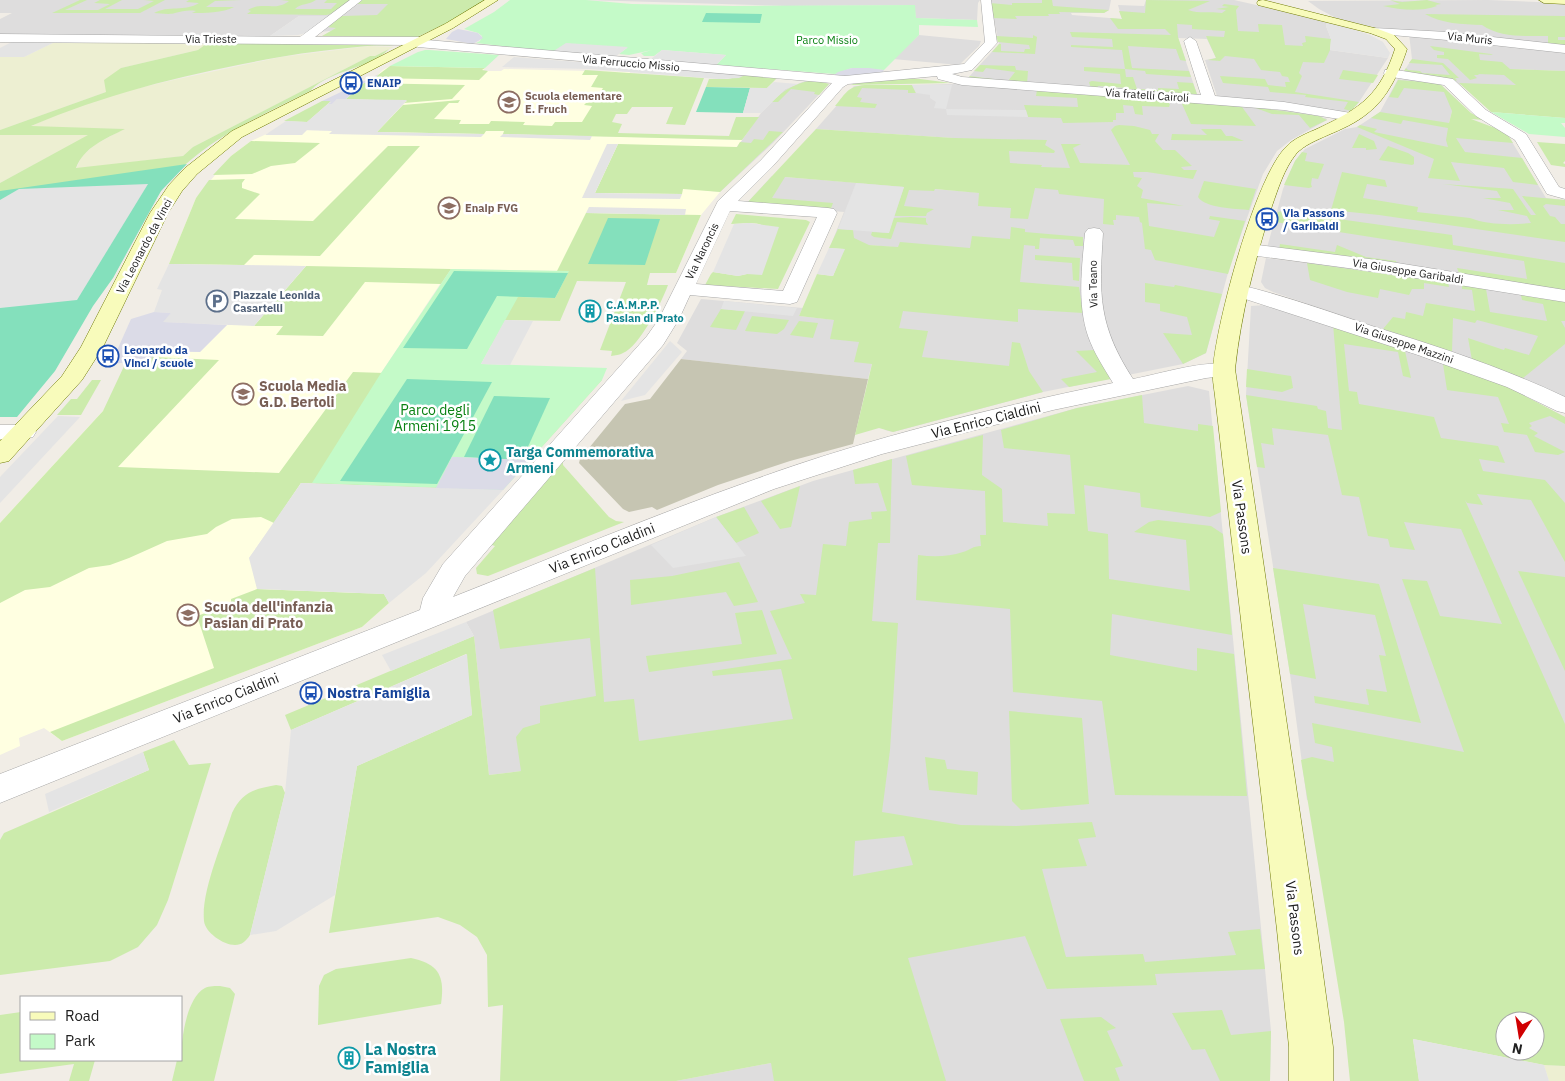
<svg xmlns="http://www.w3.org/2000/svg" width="1565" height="1081" viewBox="0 0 1565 1081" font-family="'IBM Plex Sans',sans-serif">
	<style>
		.residential { fill: #dedddd }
		.education { fill: #ffffe1 }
		.construction { fill: #c6c5b2 }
		.farmland { fill: #edefd2 }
		.grass { fill: #ccebac; fill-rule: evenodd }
		.park { fill: #c4fac8 }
		.pitch { fill: #84e0bc }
		.parking { fill: #e4e4e4 }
		.plaza { fill: #dbdbe7 }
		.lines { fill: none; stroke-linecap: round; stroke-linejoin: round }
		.street-casing { stroke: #a7a7a7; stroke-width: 1 }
		.secondary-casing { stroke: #6f7b03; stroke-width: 1 }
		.street { fill: #fff; fill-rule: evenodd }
		.secondary { fill: #f8fbbb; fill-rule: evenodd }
		.labels { text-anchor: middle; stroke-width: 5; stroke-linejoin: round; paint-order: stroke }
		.far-street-label { font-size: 11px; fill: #202020; stroke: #fff }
		.far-park-label { font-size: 11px; fill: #0a8213; stroke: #fff }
		.far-transit-label { font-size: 11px; font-weight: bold; fill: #164399; stroke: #fff; text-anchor: start }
		.far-education-label { font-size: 11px; font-weight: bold; fill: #785e54; stroke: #fff; text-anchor: start }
		.far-service-label { font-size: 11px; font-weight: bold; fill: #4e5e75; stroke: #fff; text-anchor: start }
		.far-culture-label { font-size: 11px; font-weight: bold; fill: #0d838f; stroke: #fff; text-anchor: start }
		.education-label { font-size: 14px; font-weight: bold; fill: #785e54; stroke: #fff; text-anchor: start }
		.park-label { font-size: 14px; fill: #0a8213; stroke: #fff }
		.street-label { font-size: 14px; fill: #202020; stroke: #fff }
		.culture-label { font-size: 14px; font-weight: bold; fill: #0d838f; stroke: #fff; text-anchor: start }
		.transit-label { font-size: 14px; font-weight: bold; fill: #164399; stroke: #fff; text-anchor: start }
		.near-culture-label { font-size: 16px; font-weight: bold; fill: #0d838f; stroke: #fff; text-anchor: start }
	</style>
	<rect width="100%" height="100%" fill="#f1ede6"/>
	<!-- residential -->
	<g class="residential">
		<polygon points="0,0 351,0 330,16 299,16 270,36 0,35 0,19 12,13 0,13"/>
		<polygon points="362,0 393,0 366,26 321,32"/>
		<polygon points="586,0 980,0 978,3 977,20 916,18 914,5 787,6"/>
		<polygon points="990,0 1111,0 1109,10 1104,13 1071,13 1072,15 1122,19 1118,5 1144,6 1146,0 1234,0 1327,21 1326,26 1331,39 1330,50 1388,58 1359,102 1351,111 1342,112 1218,99 1205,60 1216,58 1207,39 1178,38 1198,97 967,79 999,44"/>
		<polygon points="1488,0 1565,3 1565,16 1499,16 1565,28 1565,47 1381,28 1354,24 1336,18 1319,9 1308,1"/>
		<polygon points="1409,34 1565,51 1565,71 1511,69 1533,89 1461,85 1455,81 1404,71 1412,59"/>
		<polygon points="919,35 981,41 979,46 959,65 893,59"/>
		<polygon points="1398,79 1439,83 1458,101 1452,111 1449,123 1506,132 1546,198 1565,200 1565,291 1267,248 1283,189 1295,161 1305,149 1345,129 1357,127 1380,112"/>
		<polygon points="805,81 829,84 773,143 720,192 738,146 761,113 785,89"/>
		<polygon points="957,84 1289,111 1326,118 1327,120 1291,140 1277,151 1263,174 1231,262 1206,353 1183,364 1043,392 893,432 885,430 875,417 918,249 832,242 844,212 746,204 772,176 1032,197 948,166 953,138 816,129 854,86"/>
		<polygon points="1266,258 1388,273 1565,302 1565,398 1523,378 1273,292 1265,288 1261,282"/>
		<polygon points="701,299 803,308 799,316 882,325 868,379 681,359 687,351 677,343"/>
		<polygon points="1265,305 1333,324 1502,384 1565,417 1565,871 1307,800 1290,674 1246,395 1251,306"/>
		<polygon points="1188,386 1209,391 1271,1031 1270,1081 676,1081 771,1063 521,771 489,775 474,636 466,622 716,517 813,481 1077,408"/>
	</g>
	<!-- education -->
	<polygon class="education" points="390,66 485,68 483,71 501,71 504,69 630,72 593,136 742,140 702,190 720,192 701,215 676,273 450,269 381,373 249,558 389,603 362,627 62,741 44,728 19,738 20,746 0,755 0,523 158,351 200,352 227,325 254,325 305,266 169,264 196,198 231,156 251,141 275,130 377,131 407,101 346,99 364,83 369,83 383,70"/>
	<!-- construction -->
	<polygon class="construction" points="681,359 868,379 853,444 790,461 718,485 657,510 652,507 629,512 623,509 579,463 580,459 625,404 650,399"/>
	<!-- farmland -->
	<g class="farmland">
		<polygon points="57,41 210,41 198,50 121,68 106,92 0,130 0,57 24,57"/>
		<polygon points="369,46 394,47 375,56 370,56 193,147 183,156 76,169 82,156 96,144 124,129 29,127 74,107 118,93 169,81 281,57"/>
		<polygon points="0,135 89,135 0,183"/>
		<polygon points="1544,1065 1565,1066 1565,1081 1549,1081"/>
	</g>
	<!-- grass -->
	<g class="grass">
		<polygon points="80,0 87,0 65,10 98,10 110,4 94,3 100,0 122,0 105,9 138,9 154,1 144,0 165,0 140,13 52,13"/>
		<path d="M189,0h52l-26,1 -9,6h28c-11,6 -30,6 -42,6l4,-2c-8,-1 -13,0 -21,2 -6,2 -15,0 -21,0 14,-8 31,-1 45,-10l-13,-1z"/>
		<path d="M281,0h35c-7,5 -15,3 -21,9h36l6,-6h-13l3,-3h24l-19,14 -6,1 -79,-1 4,-3 -3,-1c15,-9 27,2 41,-9z"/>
		<polygon points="362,0 485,0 449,22 417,37 322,36 336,28 327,27 342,16 377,15 388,4 357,4"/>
		<polygon points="1042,0 1052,0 1053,6 1109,10 1104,13 1059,12 1060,14 1048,14 1049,16 1015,16 1017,19 993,18 990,3 1012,5 1012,3 1042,3"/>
		<path d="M1146,0l64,1 -22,9c12,4 22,1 34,3l4,-3 -10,-1 13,-2 -7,-1 2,-2 15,2 -3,4 2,21 21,1 -1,-8 24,1 3,20 18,1 -1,-3 4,-1 -1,-6 26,3 -1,11 -6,13 -21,-1 -4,11 3,3 -7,16 64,10 -8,9 -7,-2 4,-7 -43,-5 1,-2 -36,-3 -2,-5 -45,-4 -3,-7 45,3 3,6 18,2 -1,-5h5l-2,-5 -6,-1 -2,-4 -19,-2 -7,-11 -29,-3 -5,5 -12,-1 8,-2 -10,-22 18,1 1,-6 -33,-2v-4l-15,-1 1,13 8,24 -6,-1 -4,-11 -48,-3 4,22 57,3 2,6 -45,-3 -1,-3 -20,-2 1,8h7l4,12 21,1v-2l21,1 -2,-7 16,1 5,14 -69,-6 -1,-3 -30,-2 -1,3 -7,-3 -1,-4 3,-1 29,3 -1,-10 -36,-3v-4l41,2 -3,-19 -51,-3v-2l42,2 -1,-8 -40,-2 -2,-5 101,3 -6,-6h-47l-8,-11 12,1 -3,-8 26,2z"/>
		<path d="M1390,0l12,2 25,-2 14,4 -6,1 2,1c-17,6 -36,4 -54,0l17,-2z"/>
		<path d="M1425,14l140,2v21h-7v3h7v7l-17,-2v-9c-21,0 -48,2 -66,-11 -20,-1 -40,-1 -57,-11z"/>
		<polygon points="1033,35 1037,37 1035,54 992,52 999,44 1001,44 1001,51 1024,52 1025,49 1030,49 1029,45 998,42 996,36 1033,38"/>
		<path d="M210,41l194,1c-13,6 -24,2 -37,4 -29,3 -59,6 -87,11 -85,15 -170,35 -249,69l94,3c-20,10 -41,18 -49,39l107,-12 10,-9 177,-91h5l14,-7c-21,21 -57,20 -78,41h1c-53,27 -114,52 -151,101 -19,26 -33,58 -48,87l-8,4 -105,-82v-17l88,-48h-88v-5l106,-38 -2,-12 17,-12 77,-18z"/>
		<polygon points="1430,46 1491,54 1493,55 1479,54 1480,60 1502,62 1510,69 1565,71 1565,118 1491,112 1459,83 1516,85 1504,75 1478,74 1479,75 1474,75 1477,78 1470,80 1448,59 1437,58 1437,55 1444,55 1444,52 1434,50"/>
		<polygon points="1412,59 1443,63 1459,78 1455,78 1457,80 1455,81 1404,71 1406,68 1408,70 1420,71 1422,73 1450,75 1442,65 1409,63"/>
		<polygon points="980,65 1015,66 1016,70 1028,71 1027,84 967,79 970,76 1008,81 1015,72 986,68 983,72 974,71"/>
		<polygon points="390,66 485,68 482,70 488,71 479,80 374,78"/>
		<polygon points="585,70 704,78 685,125 666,124 673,107 632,107 627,114 616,114 612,122 622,124 618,133 729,136 736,117 759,117 742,140 503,134 504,131 486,131 484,134 377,132 403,105 460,100 458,103 449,103 434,119 461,120 459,124 489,124 491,121 525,122 523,125 552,126 555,122 582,122 592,106 584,105 586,103 594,102 603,88 591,87 598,75 582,75"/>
		<polygon points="1343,70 1378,75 1373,83 1339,79"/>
		<polygon points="745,75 778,77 767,88 706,87 709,79 728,79"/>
		<polygon points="890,78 920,79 951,83 851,85 858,82"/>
		<path d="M815,80l14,4 -10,11 -5,-1 1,-2 -24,-3 -13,13h-6c13,-13 25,-20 43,-22z"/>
		<polygon points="1398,80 1439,83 1471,113 1484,120 1471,119 1506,132 1513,143 1456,138 1465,152 1522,158 1538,185 1513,182 1504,168 1451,162 1460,181 1428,178 1434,159 1357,127 1360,125 1377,129 1374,132 1448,147 1446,140 1448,128 1403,120 1401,124 1371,118 1380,112 1449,123 1452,111 1444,92 1404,88 1398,98 1389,97"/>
		<polygon points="364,83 465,85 452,99 404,103 407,101 346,99"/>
		<path d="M865,85h47l4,8h-8v-3l-46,-2 -5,9 5,1 -2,4 17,2 -2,4 -40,-2c11,-13 13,-20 30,-21z"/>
		<polygon points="1037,90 1166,101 1170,104 1169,107 1142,106 1143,115 1135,114 1133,106 1123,105 1124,113 1116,113 1116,120 1113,120 1113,122 1063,123 1061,118 1028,117 1024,105 1078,107 1077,98 1036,96"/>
		<polygon points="322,101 331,101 307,122 284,121"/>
		<polygon points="1185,102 1242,107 1256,126 1191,124 1182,104"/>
		<polygon points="1253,107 1319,116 1327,120 1310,128 1299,115 1272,114"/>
		<polygon points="1119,125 1134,126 1150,130 1152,134 1159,134 1155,141 1163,150 1175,150 1192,166 1181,167 1184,170 1197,170 1193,179 1147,172 1133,172 1134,177 1142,178 1137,186 1143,190 1141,198 1184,206 1147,203 1149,226 1214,237 1220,221 1209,219 1210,216 1245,221 1228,274 1155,260 1151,250 1145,249 1142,223 1140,222 1139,217 1116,215 1116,220 1113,220 1114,225 1103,224 1104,199 1059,194 1058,190 1035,188 1028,219 1010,218 1011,208 978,206 979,193 935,189 934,191 909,190 904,206 934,209 927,213 926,216 894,216 904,187 785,177 772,198 833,203 830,211 746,204 816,129 954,138 1047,140 1045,145 1055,151 1054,153 1009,151 1010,163 1042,165 1041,167 1070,168 1061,144 1081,144 1073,148 1080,163 1130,165 1111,130 1115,126"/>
		<polygon points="1201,129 1221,129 1226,136 1232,136 1244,141 1171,140 1172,134 1207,135"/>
		<polygon points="769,131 783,132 720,192 683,189 682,194 595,193 618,144 737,147 740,142 751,143 754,139 763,140"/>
		<polygon points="1359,134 1374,141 1377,149 1366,150 1366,148 1352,148"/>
		<polygon points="251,141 320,143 295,163 271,166 252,174 213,175 231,156"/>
		<polygon points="1537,142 1565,144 1565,161 1563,163 1565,164 1565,167 1551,165"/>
		<polygon points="388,146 420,146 320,256 254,255 244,265 169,264 196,198 209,180 245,179 242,183 242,188 260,194 235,219 313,221"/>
		<polygon points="1388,146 1408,153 1414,157 1414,164 1412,165 1379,160"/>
		<polygon points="1302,152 1307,153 1305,161 1324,164 1318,179 1312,178 1311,184 1312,187 1309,188 1284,185 1295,161"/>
		<path d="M1342,172l43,8 2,7 -20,-3 -4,14 55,9 -1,5 53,6c18,7 42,7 61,5l-4,-7 -29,-6h16l-4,-7 -27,-5h18l-4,-7 -54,-7 70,5 18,26h5l-14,-19 43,4v6l-19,-2 -3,2 7,10 5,1 6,7h4v18l-186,-27 -48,-5z"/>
		<path d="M1204,181l52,8 -7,21c-13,-1 -44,-2 -51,-13z"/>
		<polygon points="1282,211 1452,235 1453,245 1565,263 1565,291 1459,273 1457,268 1527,279 1524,261 1275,222 1278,212"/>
		<path d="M586,213l115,2 -25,58h-26l-3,12h21c-6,17 -29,62 -45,68 -3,2 -8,2 -12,3l1,-5 -12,-1 26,-68 -49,-1 -17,40 -55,-1 -14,26 6,-50 58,2 13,-26 -11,-1z"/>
		<path d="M736,214l70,6 4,2 -32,67 -73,-4 6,-11 2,-2 25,4 9,-2 17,-48c-10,-5 -22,-2 -33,-2z"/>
		<polygon points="911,217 926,218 926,222 928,225 897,222 891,239 874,237 871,235 872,232 889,233 893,218"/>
		<polygon points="1011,227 1025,229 1025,232 1083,237 1083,246 1075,246 1073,240 1040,238 1039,249 1035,249 1035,246 1024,245 1020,282 1079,287 1083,313 1018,309 1018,322 903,311 899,328 928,331 922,357 1009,366 1012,342 1020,343 1029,371 1043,392 893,432 879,428 855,435 872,364 854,362 859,342 830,339 834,320 799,316 817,274 833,276 844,249 829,248 838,229 853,230 854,238 869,245 898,247 900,242 970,248 972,236 1010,239"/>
		<polygon points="1280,244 1335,252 1337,245 1366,257 1396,261 1397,265 1279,250"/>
		<polygon points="1035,255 1080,258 1079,281 1073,280 1072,263 1035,260"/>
		<polygon points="1307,263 1448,283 1449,287 1424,283 1424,289 1412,289 1409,295 1380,289 1378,298 1347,292 1310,280"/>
		<polygon points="306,266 451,269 441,284 365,282 323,336 276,335 283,326 254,326"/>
		<polygon points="1145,283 1174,287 1175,285 1222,294 1206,353 1183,364 1163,333 1192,335 1187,317 1160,311 1160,304 1145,302"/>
		<polygon points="1462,285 1486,289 1490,312 1547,321 1543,304 1522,300 1521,295 1565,302 1565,321 1561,321 1565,328 1565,344 1523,378 1472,360 1468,338 1504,350 1505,348 1529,355 1538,336 1477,320 1475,323 1453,318 1452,352 1383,329 1393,317 1405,319 1406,312 1423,316 1426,303 1475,311 1472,290 1462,289"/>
		<polygon points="721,309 745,311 736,330 710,327"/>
		<polygon points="752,316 789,320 784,329 777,334 745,331"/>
		<polygon points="799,321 818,323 813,338 790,335"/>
		<path d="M1333,324l72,27 6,27 -8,-2 -5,-24 -54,-8 5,47 8,1 2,12 75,13 7,21 57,8 7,17 -26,-4 4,12 62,9 20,23v59l-34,-62 -54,-6 6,11 -16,-2 -2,-3 100,224v342l-21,-1 -131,-26 6,42h-69l-6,-59 -43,-262 11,-3 22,5 -2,-15 -17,-4 -3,-20 152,29 -62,-173 25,2 13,35 62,8 -41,-95 -57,-7 11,28 -25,-3 -2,-8 -20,-3 -9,-39 -17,-2 -14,-60 -56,-7 2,17 -13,-2 4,25 -8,-1 -11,-72 71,11 1,3 8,2 2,17 14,2zM1505,1021h30v30h-30z"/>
		<polygon points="1095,350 1111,379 1069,387 1061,379 1097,372 1076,351"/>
		<polygon points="152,357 219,360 118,467 279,473 353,372 602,380 530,460 436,488 301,483 274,523 261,517 232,519 216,527 207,534 167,541 129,558 110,565 89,568 50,587 25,590 0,603 0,523 103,411 126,362 150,360"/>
		<polygon points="1443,364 1502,384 1565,417 1565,424 1550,416 1529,423 1532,426 1529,428 1538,433 1534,436 1565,452 1558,455 1535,452 1527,435 1504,432 1501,423 1509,424 1498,397 1447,390"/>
		<polygon points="1247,369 1291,376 1293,388 1282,392 1246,387"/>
		<polygon points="92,380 101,380 81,415 57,415 71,399 77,399"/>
		<path d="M1142,395l2,28 54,8v-7l15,2 8,86 -11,5 -69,-10 -1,-14 -56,-8 4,46 20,3 1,45 81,12 -4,-51 -52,-8 15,-10 9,-2 53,6 12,8 9,101 -120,-21 -2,41 87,16v-23l37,6 13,142 -132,-1 -13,-94 -89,-9 -3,-83 -94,-9 2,-45c15,2 30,2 45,-3 7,-2 10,-6 18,-6l-1,-11h6l-1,-44 -73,-6 -6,-29 77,-21 -1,40 20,14 1,33 45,4 -1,-13 28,1 -5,-59 -66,-7 -3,-18 76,-22z"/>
		<polygon points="563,458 563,465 609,517 616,521 624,522 488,576 477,574 476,568 495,546 489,544"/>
		<path d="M892,459l-2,84h-12l-6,78 26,2 -8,127 -8,62 79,13 55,1 76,-4 4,15 -18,2 9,27 -45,3 24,88 77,-3 2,8 91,-7 -8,-23 32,-3 5,40 -110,5 2,11 -110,4 -22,-53 -117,22 38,123h-172l-3,-18 -95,18h-176l3,-76 -15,2 -1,-52 -10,-18 -17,-12 -22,-8 -109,16 28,-167 115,-51 -6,-61 -175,76 -6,-15 189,-79 15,139 32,-4 -5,-34 7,-9 17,-5v-17l56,-10 -6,-58 -90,11 -7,-39 102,-42 9,134 30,-3 5,42 154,-22 -12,-50 -68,7 -1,-5 80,-12 -22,-48 35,-8 -5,-9 16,1 7,-51 23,2 3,-24 23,-3 -1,-7 16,-1 -9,-28 -23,1 -2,-14zM904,836l9,29 -60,11 2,-35z"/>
		<polygon points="800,486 791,527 780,529 761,501"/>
		<polygon points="744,507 759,533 736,543 716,517"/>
		<polygon points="739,562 758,602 734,606 726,592 631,605 630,580 672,576"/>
		<polygon points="1273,568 1379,584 1421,723 1315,703 1314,696 1369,705 1366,689 1387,692 1379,655 1386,656 1375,615 1303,604 1316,679 1290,674"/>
		<polygon points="1518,571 1565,577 1565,671"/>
		<polygon points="257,589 384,594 389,603 362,627 62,741 50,732 214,668 197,616 231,604 231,599"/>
		<polygon points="762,610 777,654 649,672 646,656 742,644 735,613"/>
		<polygon points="1009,711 1082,718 1089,804 1021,810 1012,801"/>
		<polygon points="174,740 189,765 211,763 168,900 157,925 138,947 110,961 0,975 0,840 4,833 149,770 143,752"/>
		<polygon points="925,757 945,760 947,769 978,772 977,795 929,790"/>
		<path d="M276,785l6,1 3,7 -35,142c-4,6 -8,10 -15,10 -12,0 -30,-13 -31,-24 -3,-30 19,-79 28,-108 10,-21 22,-24 44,-28z"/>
		<path d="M411,958c28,6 34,18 30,46l-123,21 1,-39 5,-11 12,-6z"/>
		<path d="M220,986l10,2 5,6 -21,87h-42l5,-21h4c0,-19 5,-62 24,-72 4,-2 11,-2 15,-2z"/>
		<polygon points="1222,1010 1231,1035 1271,1031 1270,1081 1220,1081 1205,1049 1192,1050 1172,1013"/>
		<polygon points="21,1012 21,1060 95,1060 89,1081 69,1081 74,1064 0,1074 0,1015"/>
		<polygon points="1101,1017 1116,1028 1107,1031 1123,1066 1115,1068 1120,1081 1084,1081 1060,1019"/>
	</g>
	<!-- park -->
	<g class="park">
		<polygon points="510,0 586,0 632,4 733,6 915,5 916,18 977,20 978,27 919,25 919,35 884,70 852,68 835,74 716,65 726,55 662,50 654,56 644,56 641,53 652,50 629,55 619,54 627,48 552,52 476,43 480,41 482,36 478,33 464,29 494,12"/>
		<polygon points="425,50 429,50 499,55 485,68 390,66 418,52"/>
		<polygon points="1491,112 1565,118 1565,123 1561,123 1565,128 1565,137 1529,134"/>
		<polygon points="451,269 569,271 555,298 518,297 481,364 607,368 602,380 503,490 312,483 381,373"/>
	</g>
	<!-- pitch -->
	<g class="pitch">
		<polygon points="706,13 762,14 760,23 702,22"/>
		<polygon points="706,87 750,88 743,113 696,112"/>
		<polygon points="187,164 161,191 113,278 93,306 55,371 17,417 0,417 0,191"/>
		<polygon points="608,218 660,219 645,265 588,264"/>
		<polygon points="454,271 568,273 555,298 497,296 467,349 403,348"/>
		<polygon points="407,379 492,382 437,484 340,481"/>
		<polygon points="494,396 550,398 522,460 464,457"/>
	</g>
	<!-- parking -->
	<g class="parking">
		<polygon points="299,16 330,16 310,32 298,35 270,36"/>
		<polygon points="1327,21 1370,35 1383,42 1390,53 1388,58 1330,50 1331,39 1326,26"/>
		<polygon points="16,40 57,41 24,57 0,57 0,48"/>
		<polygon points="566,43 628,47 615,57 552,52"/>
		<polygon points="662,50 726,55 716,65 650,60"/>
		<polygon points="514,57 745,75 739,78 719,79 591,69 502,67"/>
		<polygon points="774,82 798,84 785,89 761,113 743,113 750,88 767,88"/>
		<polygon points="912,85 952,85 946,109 1026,110 1028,117 947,115 946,109 934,108 936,102 930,98 930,95 916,93"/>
		<polygon points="337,99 407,100 377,132 484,134 481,137 329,134 332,131 307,130 302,135 265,135 286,121 307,122 328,104 332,104"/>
		<polygon points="503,134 592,136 590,140 500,137"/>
		<polygon points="607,144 618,144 595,193 682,194 680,199 582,198"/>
		<polygon points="856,183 904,187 889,233 838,229"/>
		<polygon points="148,184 77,300 0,308 0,200 19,189"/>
		<polygon points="589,207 686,209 685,215 586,213"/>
		<polygon points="749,223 779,227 762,275 747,274 738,276 713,272 734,224"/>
		<polygon points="829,248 845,249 833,276 817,274"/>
		<polygon points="169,264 306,266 254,326 162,322 171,313 154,312 162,290 157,289"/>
		<polygon points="724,301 797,308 793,316 721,309"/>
		<polygon points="505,320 533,321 510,365 481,364"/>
		<polygon points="670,341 682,352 645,395 621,401"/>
		<polygon points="58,416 80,417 0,503 0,477"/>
		<polygon points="301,483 503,490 426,573 389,603 384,594 257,589 249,558"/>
		<polygon points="716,517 746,556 673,568 651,545"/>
		<polygon points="466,622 474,636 391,671 382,655"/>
		<polygon points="467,654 472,715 357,766 335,895 276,931 250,935 285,793 291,730"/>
		<polygon points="143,752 149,770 49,812 45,794"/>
		<polygon points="1413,1039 1544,1065 1549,1081 1419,1081"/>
	</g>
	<!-- plaza -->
	<g class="plaza">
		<polygon points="458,29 478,33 483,38 473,44 446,39 452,32"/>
		<polygon points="852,68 869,68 884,70 881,74 841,77 833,76 838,72"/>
		<polygon points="379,74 369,83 363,83 346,99 337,99 332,104 328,104 331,102 329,101 322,101"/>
		<polygon points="154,312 171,313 163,322 227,325 200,352 158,351 150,360 111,364 131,319"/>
		<polygon points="452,457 457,457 530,460 503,490 436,488"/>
	</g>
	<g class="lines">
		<!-- street casing -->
		<g class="street-casing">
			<g id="street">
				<path d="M350,0h12l-47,37h107l5,3 418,36 119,-12 21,-22 -4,-42h10l6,43 -25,27 -20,4 10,3 239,18 -17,-54 6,-4 6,4 19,55 69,6 67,11 5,1 2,3 -2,3 -5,1 -67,-11 -322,-25 -24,-6 -1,-3 -89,8 -5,3 -70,79 -35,35 90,7 6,1 3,4 -40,89 -7,2 -100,-9 -11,24 -16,26 -198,231 -12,21c101,-40 201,-82 303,-118 116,-42 237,-71 357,-96 -9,-15 -19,-30 -25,-47 -11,-33 -6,-69 -3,-103l3,-4 6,-1 6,1 3,4c-4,62 -5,92 30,146 27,-5 73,-20 99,-14l3,5 -3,5 -26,3 -153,32 -171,44 -108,35 -774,314v-29l420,-164 3,-12 20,-34 204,-228 12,-17 59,-118 43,-41 71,-77 -414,-36 -5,-2 -413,-3v-8l300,3zM730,211l87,6 -34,74 -87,-7z"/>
				<polygon points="1374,28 1447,32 1565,45 1565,53 1447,40 1370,33 1368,31"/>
				<polygon points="1390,69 1453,79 1486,110 1526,134 1559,187 1565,189 1565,199 1547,194 1515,140 1476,116 1444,85 1385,76 1384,73 1385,70"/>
				<polygon points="1250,244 1385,261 1565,290 1565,302 1385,273 1243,254 1241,250 1243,246"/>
				<path d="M1240,285c46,11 90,27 135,42 65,20 129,41 190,70v16l-8,-2 -50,-24 -89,-32 -185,-60 -3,-4 3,-4z"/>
				<polygon points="0,425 24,425 33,427 36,432 33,437 24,439 0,439"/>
			</g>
		</g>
		<!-- secondary casing -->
		<g class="secondary-casing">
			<g id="secondary">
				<polygon points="485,0 498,0 453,28 242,137 197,174 182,191 168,213 103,347 82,380 9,461 0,463 0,441 62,376 81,347 150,213 169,185 185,168 232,131 445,24"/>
				<path d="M1263,0l115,29 16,6 13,14c-7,22 -20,50 -39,64 -12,10 -26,16 -40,22 -11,5 -24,10 -32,19 -12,15 -18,35 -24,52 -17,53 -31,108 -37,163l82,561 16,117v34h-44v-34l-12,-117 -62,-534c-1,-9 -3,-18 -2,-27 3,-45 42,-191 73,-222 8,-9 22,-14 33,-19 42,-20 61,-33 76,-79l-9,-10 -16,-6 -112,-28 -1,-2 1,-2z"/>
				<polygon points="1539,0 1565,0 1565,4 1544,3"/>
			</g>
		</g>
		<!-- street -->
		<use href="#street" class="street"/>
		<!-- secondary -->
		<use href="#secondary" class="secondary"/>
	</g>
	<!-- icons -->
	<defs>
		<g id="bus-ring" transform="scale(1.125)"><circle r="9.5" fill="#fff" stroke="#1a4fb4" stroke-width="1.5"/><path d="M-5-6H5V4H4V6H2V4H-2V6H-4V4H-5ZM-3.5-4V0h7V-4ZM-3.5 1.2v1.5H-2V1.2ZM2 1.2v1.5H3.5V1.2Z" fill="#1a4fb4"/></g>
		<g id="school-ring" transform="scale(1.125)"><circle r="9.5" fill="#fff" stroke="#8d6e63" stroke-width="1.5"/><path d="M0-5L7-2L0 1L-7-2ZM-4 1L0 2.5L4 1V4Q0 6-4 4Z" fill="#8d6e63"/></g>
		<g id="parking-ring" transform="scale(1.125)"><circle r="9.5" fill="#fff" stroke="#5c6f8a" stroke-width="1.5"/><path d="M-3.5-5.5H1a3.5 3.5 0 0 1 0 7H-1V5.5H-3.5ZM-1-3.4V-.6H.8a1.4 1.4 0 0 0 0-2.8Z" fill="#5c6f8a"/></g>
		<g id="building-ring" transform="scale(1.125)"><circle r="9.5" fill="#fff" stroke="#0f9aa8" stroke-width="1.5"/><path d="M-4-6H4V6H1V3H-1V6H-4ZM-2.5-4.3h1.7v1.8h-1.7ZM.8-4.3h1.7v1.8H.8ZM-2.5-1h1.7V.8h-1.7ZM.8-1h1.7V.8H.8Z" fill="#0f9aa8"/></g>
		<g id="sight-ring" transform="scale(1.125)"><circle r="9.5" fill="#fff" stroke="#0f9aa8" stroke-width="1.5"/><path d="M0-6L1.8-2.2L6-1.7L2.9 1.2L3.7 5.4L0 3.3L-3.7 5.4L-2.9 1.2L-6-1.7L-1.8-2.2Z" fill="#0f9aa8"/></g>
	</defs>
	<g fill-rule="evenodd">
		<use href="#bus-ring" x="351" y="83"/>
		<use href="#school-ring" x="509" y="102"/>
		<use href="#school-ring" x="449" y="208"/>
		<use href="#bus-ring" x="1267" y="219"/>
		<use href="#parking-ring" x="217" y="301"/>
		<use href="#building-ring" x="590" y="311"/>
		<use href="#bus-ring" x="108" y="356"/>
		<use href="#school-ring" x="243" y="394"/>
		<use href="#sight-ring" x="490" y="460"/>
		<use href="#school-ring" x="188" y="615"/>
		<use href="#bus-ring" x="311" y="693"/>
		<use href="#building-ring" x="349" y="1058"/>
	</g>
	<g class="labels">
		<!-- far-street labels -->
		<g class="far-street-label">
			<text transform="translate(1470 38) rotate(6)" y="4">Via Muris</text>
			<text x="211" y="43">Via Trieste</text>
			<text transform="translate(631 63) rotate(5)" y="4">Via Ferruccio Missio</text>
			<text transform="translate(1147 95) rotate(4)" y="4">Via fratelli Cairoli</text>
			<text transform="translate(144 246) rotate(-62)" y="4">Via Leonardo da Vinci</text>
			<text transform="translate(702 251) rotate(-64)" y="4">Via Naroncis</text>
			<text transform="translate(1408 271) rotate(9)" y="4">Via Giuseppe Garibaldi</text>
			<text transform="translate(1093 284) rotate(-91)" y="4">Via Teano</text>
			<text transform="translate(1404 343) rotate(19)" y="4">Via Giuseppe Mazzini</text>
		</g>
		<!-- far-park labels -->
		<g class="far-park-label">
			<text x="827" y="44">Parco Missio</text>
		</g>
		<!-- far-transit labels -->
		<g class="far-transit-label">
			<text x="367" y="87">ENAIP</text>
			<text x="1283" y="217">Via Passons<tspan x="1283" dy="13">/ Garibaldi</tspan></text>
			<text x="124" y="354">Leonardo da<tspan x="124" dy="13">Vinci / scuole</tspan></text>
		</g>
		<!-- far-education labels -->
		<g class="far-education-label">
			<text x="525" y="100">Scuola elementare<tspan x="525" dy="13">E. Fruch</tspan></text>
			<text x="465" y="212">Enaip FVG</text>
		</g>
		<!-- far-service labels -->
		<g class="far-service-label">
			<text x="233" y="299">Piazzale Leonida<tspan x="233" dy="13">Casartelli</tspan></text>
		</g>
		<!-- far-culture labels -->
		<g class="far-culture-label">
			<text x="606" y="309">C.A.M.P.P.<tspan x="606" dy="13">Pasian di Prato</tspan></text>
		</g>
		<!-- education labels -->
		<g class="education-label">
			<text x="259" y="391">Scuola Media<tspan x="259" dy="16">G.D. Bertoli</tspan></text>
			<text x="204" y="612">Scuola dell'infanzia<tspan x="204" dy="16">Pasian di Prato</tspan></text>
		</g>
		<!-- park labels -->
		<g class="park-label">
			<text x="435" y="415">Parco degli<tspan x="435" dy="16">Armeni 1915</tspan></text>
		</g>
		<!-- street labels -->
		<g class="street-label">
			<text transform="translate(986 420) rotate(-14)" y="5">Via Enrico Cialdini</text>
			<text transform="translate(1242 517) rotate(82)" y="5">Via Passons</text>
			<text transform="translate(602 548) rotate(-22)" y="5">Via Enrico Cialdini</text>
			<text transform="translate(226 698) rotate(-22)" y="5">Via Enrico Cialdini</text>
			<text transform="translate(1295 918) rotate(83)" y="5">Via Passons</text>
		</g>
		<!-- culture labels -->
		<g class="culture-label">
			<text x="506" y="457">Targa Commemorativa<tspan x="506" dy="16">Armeni</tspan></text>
		</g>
		<!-- transit labels -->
		<g class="transit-label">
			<text x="327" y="698">Nostra Famiglia</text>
		</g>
		<!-- near-culture labels -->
		<g class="near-culture-label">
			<text x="365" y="1055">La Nostra<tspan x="365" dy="18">Famiglia</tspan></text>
		</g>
	</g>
	<!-- legend -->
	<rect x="20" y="996" width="162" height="65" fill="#ffffff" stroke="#a6a6a6"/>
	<rect x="30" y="1012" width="25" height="8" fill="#f8fbbb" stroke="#a6a6a6"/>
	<text x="65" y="1021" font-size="15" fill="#202020">Road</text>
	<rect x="30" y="1034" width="25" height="15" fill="#c4fac8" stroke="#a6a6a6"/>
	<text x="65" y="1046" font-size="15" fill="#202020">Park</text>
	<!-- north arrow -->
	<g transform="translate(1520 1036) rotate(192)"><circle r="24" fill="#ffffff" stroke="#a6a6a6"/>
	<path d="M0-4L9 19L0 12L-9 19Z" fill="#d00002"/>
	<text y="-8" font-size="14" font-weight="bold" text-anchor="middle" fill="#202020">N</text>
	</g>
</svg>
